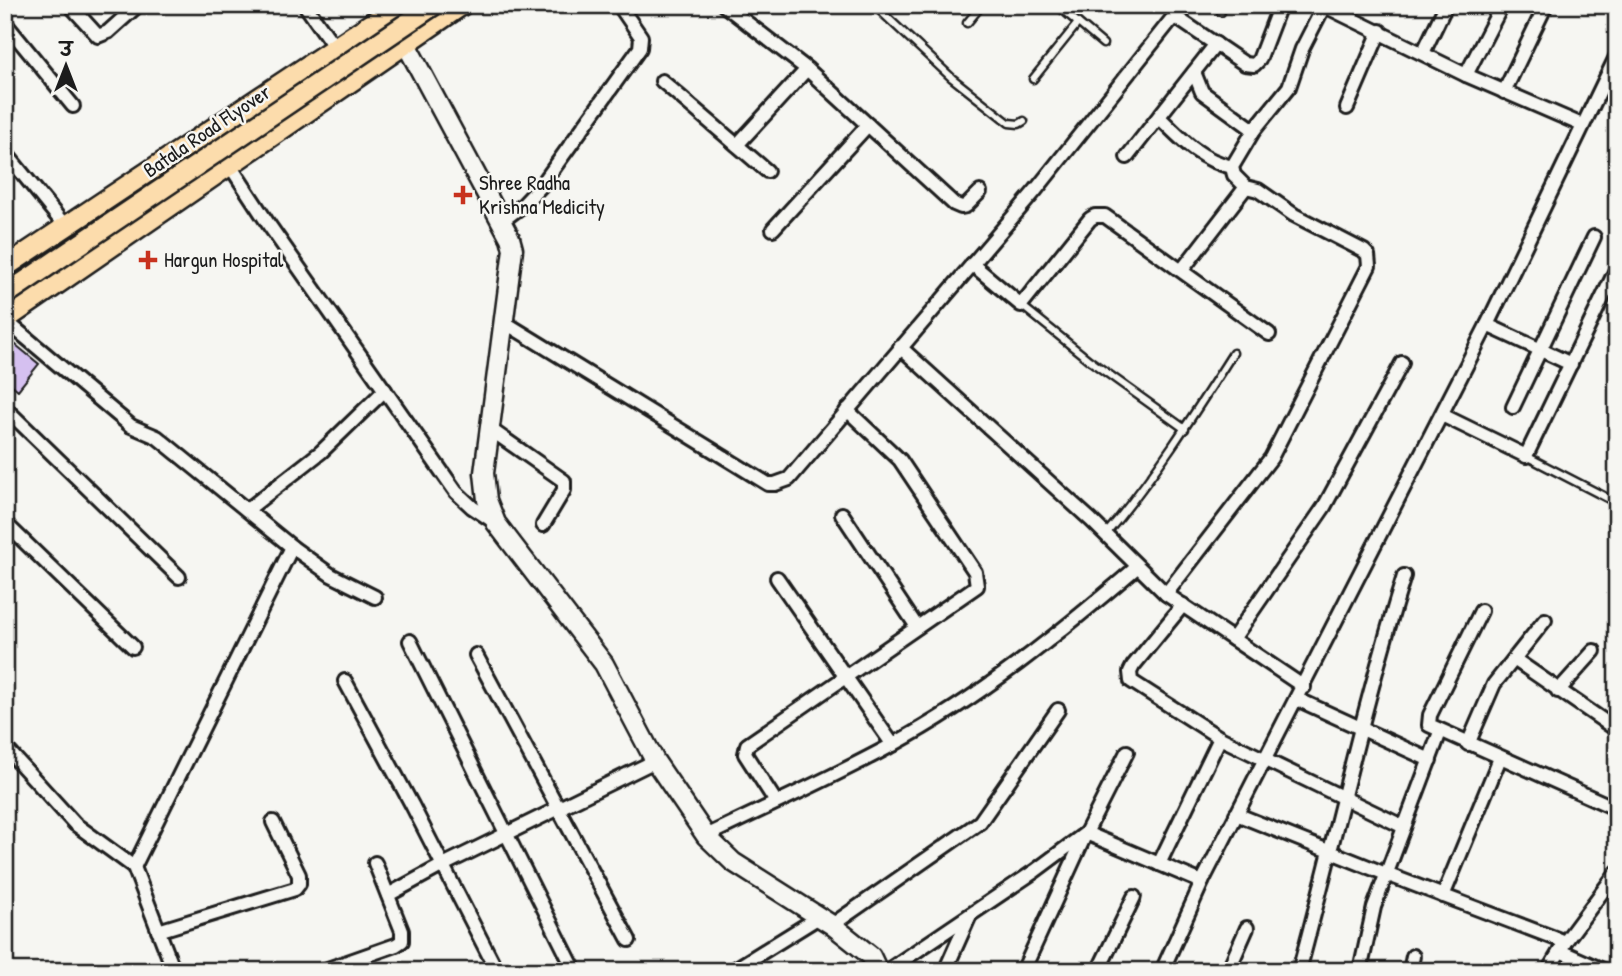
<svg xmlns="http://www.w3.org/2000/svg" width="1622" height="976" viewBox="0 0 1622 976" font-family="'Patrick Hand','Playpen Sans Deva',sans-serif">
	<style>
		.building { fill: #d5c0f0; stroke: #1c1c1c; stroke-width: 2 }
		.lines { fill: none; stroke-linecap: round; stroke-linejoin: round }
		.lane-casing { stroke: #1c1c1c; stroke-width: 11 }
		.street-casing { stroke: #1c1c1c; stroke-width: 18 }
		.secondary-casing { stroke: #1c1c1c; stroke-width: 23 }
		.primary-casing { stroke: #1c1c1c; stroke-width: 24 }
		.lane { stroke: #f6f6f2; stroke-width: 6 }
		.street { stroke: #f6f6f2; stroke-width: 12 }
		.secondary { stroke: #f6f6f2; stroke-width: 18 }
		.primary { stroke: #fcdcac; stroke-width: 19 }
		.primary-bridge-casing { stroke: #1c1c1c; stroke-width: 24; stroke-linecap: butt }
		.primary-bridge { stroke: #fcdcac; stroke-width: 19 }
		.poi-dot { fill: #c8321e; stroke: #f6f6f2; stroke-width: 2.5 }
		.labels { text-anchor: middle; stroke-width: 5; stroke-linejoin: round; paint-order: stroke }
		.street-label { font-size: 21px; fill: #1c1c1c; stroke: #f6f6f2 }
		.poi-label { font-size: 21px; fill: #1c1c1c; stroke: #f6f6f2; text-anchor: start }
	</style>
	<rect width="100%" height="100%" fill="#f6f6f2"/>
	<filter id="ink" filterUnits="userSpaceOnUse"><feTurbulence type="fractalNoise" baseFrequency=".0143" numOctaves="2"/><feDisplacementMap in="SourceGraphic" scale="14" xChannelSelector="R" yChannelSelector="G"/><feConvolveMatrix kernelMatrix="1 2 1 2 8 2 1 2 1" color-interpolation-filters="sRGB"/></filter>
	<g filter="url(#ink)">
		<!-- building -->
		<polygon class="building" points="5,336 39,364 18,390 5,379"/>
		<g class="lines">
			<!-- lane casing -->
			<g class="lane-casing">
				<g id="lane">
					<polyline points="874,5 952,78 1009,123 1019,124 1024,121"/>
					<polyline points="1057,5 1103,44"/>
					<polyline points="1221,12 1222,5"/>
					<polyline points="967,23 982,5"/>
					<polyline points="1033,79 1078,23"/>
					<polyline points="1021,305 1089,360 1185,429"/>
					<polyline points="1526,456 1617,503"/>
					<path d="M1106,534c48,-57 87,-118 127,-181"/>
				</g>
			</g>
			<!-- street casing -->
			<g class="street-casing">
				<g id="street">
					<polyline points="70,5 98,36 108,32 138,5"/>
					<polyline points="305,5 336,49"/>
					<polyline points="724,5 807,69 954,204 961,207 966,206 980,192"/>
					<polyline points="1323,5 1466,75 1582,125"/>
					<polyline points="5,23 73,106"/>
					<polyline points="1423,53 1446,5"/>
					<polyline points="1194,72 1202,92 1254,130"/>
					<polyline points="1466,75 1502,5"/>
					<polyline points="662,81 767,171"/>
					<polyline points="1504,92 1546,5"/>
					<polyline points="1347,108 1380,31"/>
					<path d="M1159,117c22,22 41,43 73,50"/>
					<polyline points="737,145 807,69"/>
					<polyline points="5,152 65,226"/>
					<polyline points="1127,157 1216,44"/>
					<polyline points="229,164 269,225 456,492 472,507 496,523"/>
					<polyline points="502,221 523,205 541,186 640,48 641,37 619,5"/>
					<polyline points="773,229 868,125"/>
					<polyline points="972,264 1021,305 1090,219 1095,216 1105,216 1269,334"/>
					<polyline points="1182,270 1246,187"/>
					<polyline points="5,320 131,426 157,437 292,547 134,867"/>
					<polyline points="504,322 768,484 775,484 789,479 1035,191 1171,20 1177,18 1245,64 1254,65 1259,60 1280,5"/>
					<polyline points="1487,325 1571,364"/>
					<polyline points="900,347 1091,520 1166,594 1304,687"/>
					<polyline points="1513,407 1594,237"/>
					<polyline points="5,408 179,577"/>
					<polyline points="1442,415 1526,456 1615,272"/>
					<polyline points="490,429 564,481 564,490 543,525"/>
					<polyline points="247,510 321,452 385,390"/>
					<polyline points="842,514 917,627"/>
					<polyline points="5,523 133,647"/>
					<polyline points="292,547 331,575 375,597"/>
					<polyline points="777,578 893,745"/>
					<polyline points="1166,594 1271,458 1369,266 1368,255 1364,251 1294,215 1258,190 1246,187 1234,175 1232,167 1254,130 1289,87 1302,49 1324,6"/>
					<polyline points="1183,605 1133,666 1130,672 1131,681 1220,738 1404,827"/>
					<polyline points="1481,611 1430,715 1429,725 1617,809"/>
					<polyline points="1233,639 1324,507 1402,363"/>
					<polyline points="410,641 575,971"/>
					<polyline points="476,655 629,940"/>
					<polyline points="1514,659 1617,730"/>
					<polyline points="345,681 412,805 497,971"/>
					<polyline points="1558,691 1594,651"/>
					<polyline points="1297,699 1430,760"/>
					<polyline points="1468,744 1494,684 1545,620"/>
					<polyline points="5,747 75,824 134,867 174,971"/>
					<polyline points="776,802 745,754 747,745 977,586 975,572 900,460 847,410"/>
					<polyline points="1236,814 1386,874 1565,942"/>
					<path d="M706,836c62,-30 126,-58 186,-91 89,-48 168,-112 245,-178"/>
					<polyline points="1159,864 1220,738"/>
					<polyline points="388,895 443,865 655,761"/>
					<polyline points="1443,896 1500,758"/>
					<polyline points="832,925 980,822 1058,710"/>
					<polyline points="158,931 295,889 299,884 299,875 273,822"/>
					<polyline points="1560,951 1605,971"/>
					<polyline points="322,971 396,945 402,941 402,931 375,863"/>
					<polyline points="732,971 819,917"/>
					<polyline points="887,971 1035,871 1086,833 1202,882"/>
					<polyline points="945,971 970,915"/>
					<polyline points="1023,971 1086,833 1127,752"/>
					<polyline points="1098,971 1134,897"/>
					<polyline points="1162,971 1202,882 1487,325 1617,55"/>
					<polyline points="1228,971 1247,928"/>
					<path d="M1299,971c36,-132 64,-265 105,-395"/>
					<polyline points="1360,971 1374,907 1440,732"/>
					<polyline points="1410,971 1413,956"/>
					<polyline points="1548,971 1565,942 1617,872"/>
				</g>
			</g>
			<!-- secondary casing -->
			<g class="secondary-casing">
				<polyline id="secondary" points="399,31 510,238 513,249 484,473 487,500 496,523 604,664 655,761 706,836 733,862 832,925 871,956 878,971"/>
			</g>
			<!-- primary casing -->
			<g class="primary-casing">
				<g id="primary">
					<polyline points="5,267 399,5"/>
					<polyline points="5,320 462,5"/>
				</g>
			</g>
			<!-- lane -->
			<use href="#lane" class="lane"/>
			<!-- street -->
			<use href="#street" class="street"/>
			<!-- secondary -->
			<use href="#secondary" class="secondary"/>
			<!-- primary -->
			<use href="#primary" class="primary"/>
			<!-- primary-bridge casing -->
			<g class="primary-bridge-casing">
				<polyline id="primary-bridge" points="5,295 434,5"/>
			</g>
			<!-- primary-bridge -->
			<use href="#primary-bridge" class="primary-bridge"/>
		</g>
	</g>
	<!-- markers -->
	<g class="poi-dot">
		<path d="M459.5 184.5h7v7h7v7h-7v7h-7v-7h-7v-7h7z"/>
		<path d="M144.5 249.5h7v7h7v7h-7v7h-7v-7h-7v-7h7z"/>
	</g>
	<g class="labels">
		<!-- street labels -->
		<g class="street-label">
			<text transform="translate(207 131) rotate(-34)" y="7">Batala Road Flyover</text>
		</g>
		<!-- poi labels -->
		<g class="poi-label">
			<text x="479" y="190">Shree Radha<tspan x="479" dy="24">Krishna Medicity</tspan></text>
			<text x="164" y="267">Hargun Hospital</text>
		</g>
	</g>
	<!-- margin -->
	<rect width="1622" height="976" fill="none" stroke="#f6f6f2" stroke-width="28"/>
	<rect x="14" y="14" width="1594" height="948" fill="none" stroke="#1c1c1c" stroke-width="2.5" filter="url(#ink)"/>
	<!-- north arrow -->
	<g transform="translate(66 66)" stroke="#f6f6f2" stroke-width="5" paint-order="stroke">
	<path d="M0-5L12 26L0 18L-12 26Z" fill="#1c1c1c"/>
	<text y="-10" font-size="19" font-weight="bold" text-anchor="middle" fill="#1c1c1c">उ</text>
	</g>
</svg>
